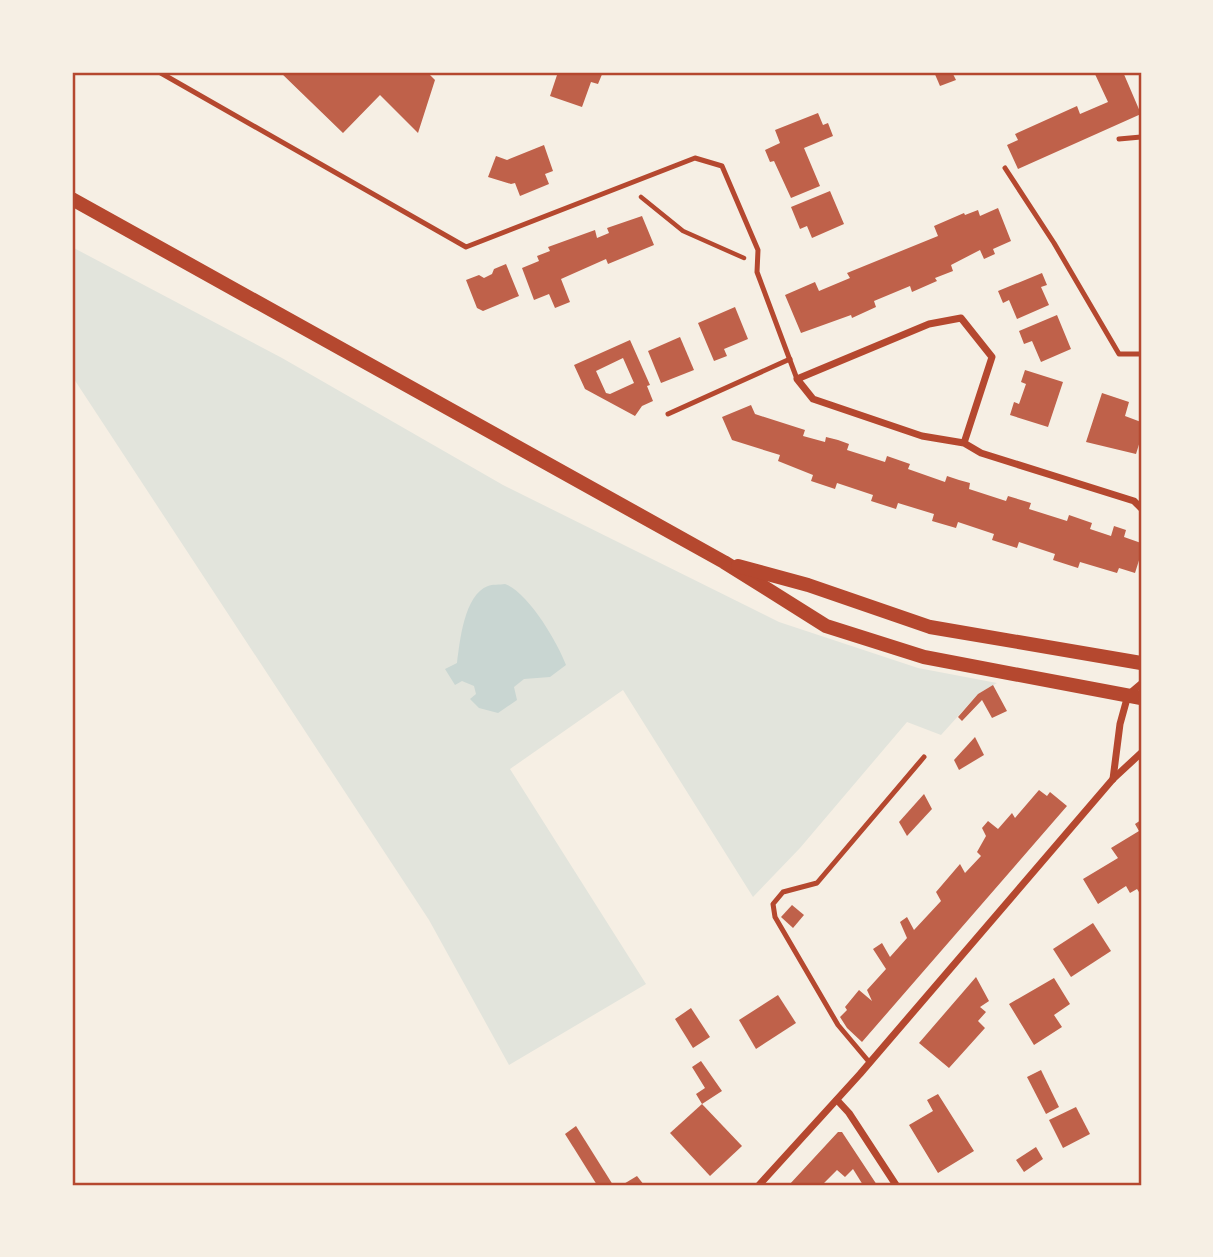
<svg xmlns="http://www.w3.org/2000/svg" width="1213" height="1257" viewBox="0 0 1213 1257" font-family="'Golos Text',sans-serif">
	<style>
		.green { fill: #e2e4dc }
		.water { fill: #c9d6d2 }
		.building { fill: #bf614a; fill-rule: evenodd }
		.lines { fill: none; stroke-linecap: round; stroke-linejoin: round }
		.path { stroke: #b5482f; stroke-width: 4.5 }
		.service { stroke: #b5482f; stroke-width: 5 }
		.minor { stroke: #b5482f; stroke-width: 7 }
		.secondary { stroke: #b5482f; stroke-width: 14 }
		.neatline { fill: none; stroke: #b5482f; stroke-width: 2.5 }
	</style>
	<rect width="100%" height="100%" fill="#f6efe4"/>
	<!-- green -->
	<polygon class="green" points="72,247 282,358 503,485 779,622 918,668 997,683 978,694 941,735 907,722 800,848 753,897 623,690 510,769 646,984 509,1065 429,920 72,376"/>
	<!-- water -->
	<path class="water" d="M505,584c23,8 53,59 61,81l-16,12 -26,2 -10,8 3,13 -19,13 -19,-5 -9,-9 6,-5 -2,-8 -12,-5 -7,4 -10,-16 12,-6c3,-22 7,-68 31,-77 4,-2 12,-1 17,-2z"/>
	<!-- building -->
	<g class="building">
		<polygon points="280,72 427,72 435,80 418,133 380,95 343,133"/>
		<polygon points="558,72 603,72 598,84 591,82 582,107 550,96"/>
		<polygon points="934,72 952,72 956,80 940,86"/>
		<polygon points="1094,72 1123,72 1141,114 1018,169 1007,145 1018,140 1015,134 1077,106 1080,114 1108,102"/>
		<polygon points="818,113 823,125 828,123 833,136 804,148 820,186 791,198 774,161 770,162 765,150 780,143 775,130"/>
		<polygon points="544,145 553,171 545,174 549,184 520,196 515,183 511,184 488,177 496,156 507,160"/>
		<polygon points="830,191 844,224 812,238 807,226 800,229 791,207"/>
		<polygon points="998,208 1011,241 993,249 995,254 984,259 980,250 951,265 953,271 935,278 937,281 912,292 910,286 874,301 876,307 852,318 851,315 801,333 785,295 815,282 819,291 850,278 847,273 938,236 934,226 964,213 965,215 978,210 980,216"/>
		<polygon points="642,216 654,245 608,264 606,259 561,279 570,302 555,308 549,294 534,300 522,268 539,261 537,256 550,251 548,247 595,230 597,238 609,233 607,228"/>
		<polygon points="506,264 519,296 483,311 477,308 466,280 479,275 484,278 492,274 494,269"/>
		<polygon points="1042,273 1047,285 1041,287 1049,305 1017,319 1009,300 1003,303 998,291"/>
		<polygon points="735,307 748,339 724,349 727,356 714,361 698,323"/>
		<polygon points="1057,315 1071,349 1041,362 1032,341 1024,344 1019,331"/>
		<polygon points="680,337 694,370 661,383 648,351"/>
		<path d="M630,340l20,45 -3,1 6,15 -11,5 -7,10 -50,-27 -11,-24zM623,358l11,25 -24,11 -4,-1 -10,-22z"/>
		<polygon points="1025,370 1063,382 1048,427 1010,415 1014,402 1019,404 1026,384 1021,382"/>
		<polygon points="1102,393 1129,402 1125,416 1141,422 1141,438 1136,454 1086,442"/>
		<polygon points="751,405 755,414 805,430 803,436 825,442 826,437 838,440 849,444 847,450 885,462 887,456 910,464 908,469 945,482 947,476 959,480 970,483 969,489 1006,501 1008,496 1031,503 1029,509 1067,521 1069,515 1092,523 1090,529 1111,536 1114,526 1126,530 1124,537 1141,543 1141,554 1135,573 1119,568 1117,573 1080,562 1078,568 1053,560 1055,554 1019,542 1017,548 992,540 994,534 958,522 956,528 932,521 934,514 898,503 896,509 871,501 873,495 837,483 835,489 811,481 813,475 778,461 780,455 732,440 722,417"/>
		<polygon points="993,685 1007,711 992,718 982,700 962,721 958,717 978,694"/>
		<polygon points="975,737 984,755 959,770 954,760"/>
		<polygon points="1039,790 1047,796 1050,792 1067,806 862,1042 847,1028 840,1017 847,1010 845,1007 859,990 872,1001 867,990 886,969 873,949 882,943 890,957 907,938 900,922 907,917 914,930 941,901 936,892 960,864 965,873 981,856 977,852 986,836 982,828 988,821 998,829 1012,813 1015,818"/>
		<polygon points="924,794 932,809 907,836 899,822"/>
		<polygon points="1141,820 1141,891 1139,892 1137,889 1130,893 1126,886 1098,904 1083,879 1118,858 1111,848 1139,831 1135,824"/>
		<polygon points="792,905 804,915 793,928 781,917"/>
		<polygon points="1093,923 1111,951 1071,977 1053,949"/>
		<polygon points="976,977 989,1001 980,1007 986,1012 978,1021 985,1028 949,1068 919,1043"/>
		<polygon points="1054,978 1070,1004 1054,1015 1062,1027 1034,1045 1009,1004"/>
		<polygon points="778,995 796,1023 756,1049 739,1020"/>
		<polygon points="691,1008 710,1037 693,1048 675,1019"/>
		<polygon points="701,1061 722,1091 702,1104 696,1094 705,1088 692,1067"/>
		<polygon points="1041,1070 1059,1107 1046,1114 1027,1077"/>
		<polygon points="938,1094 974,1151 938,1173 909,1125 933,1111 927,1100"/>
		<polygon points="702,1104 742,1146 710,1176 670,1133"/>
		<polygon points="1076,1107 1090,1134 1063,1148 1049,1120"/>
		<polygon points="576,1126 613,1185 597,1185 565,1134"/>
		<polygon points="838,1132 842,1132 877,1185 863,1185 853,1169 845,1177 837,1170 822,1185 789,1185"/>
		<polygon points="1036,1147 1043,1159 1024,1172 1016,1160"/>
		<polygon points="637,1176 644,1185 622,1185"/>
	</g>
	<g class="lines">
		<!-- path -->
		<polyline class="path" points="641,197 683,231 744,258"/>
		<!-- service -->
		<g class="service">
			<polyline points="159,72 466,247 695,158 722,166 758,250 757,272 797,379"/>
			<polyline points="1119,139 1141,137"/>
			<polyline points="1005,168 1054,243 1119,354 1141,354"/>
			<polyline points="668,414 790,359"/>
			<polyline points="870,1063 838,1025 775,917 773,904 783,892 817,883 924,757"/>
		</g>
		<!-- minor -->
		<g class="minor">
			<polyline points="964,443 992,357 961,318 929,324 797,379 813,399 922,436 964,443 981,453 1134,501 1141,508"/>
			<polyline points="1113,779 1120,724 1128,695 1141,684"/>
			<polyline points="837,1100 849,1113 896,1185"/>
			<polyline points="759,1185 860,1074 1113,779 1141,753"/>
		</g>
		<!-- secondary -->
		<g class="secondary">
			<polyline points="72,199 724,562 826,626 924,657 1141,698"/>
			<polyline points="738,566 808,585 930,627 1141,663"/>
		</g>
	</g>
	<!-- border -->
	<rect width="1213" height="1257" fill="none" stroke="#f6efe4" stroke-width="147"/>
	<rect x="74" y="74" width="1066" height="1110" class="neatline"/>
</svg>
